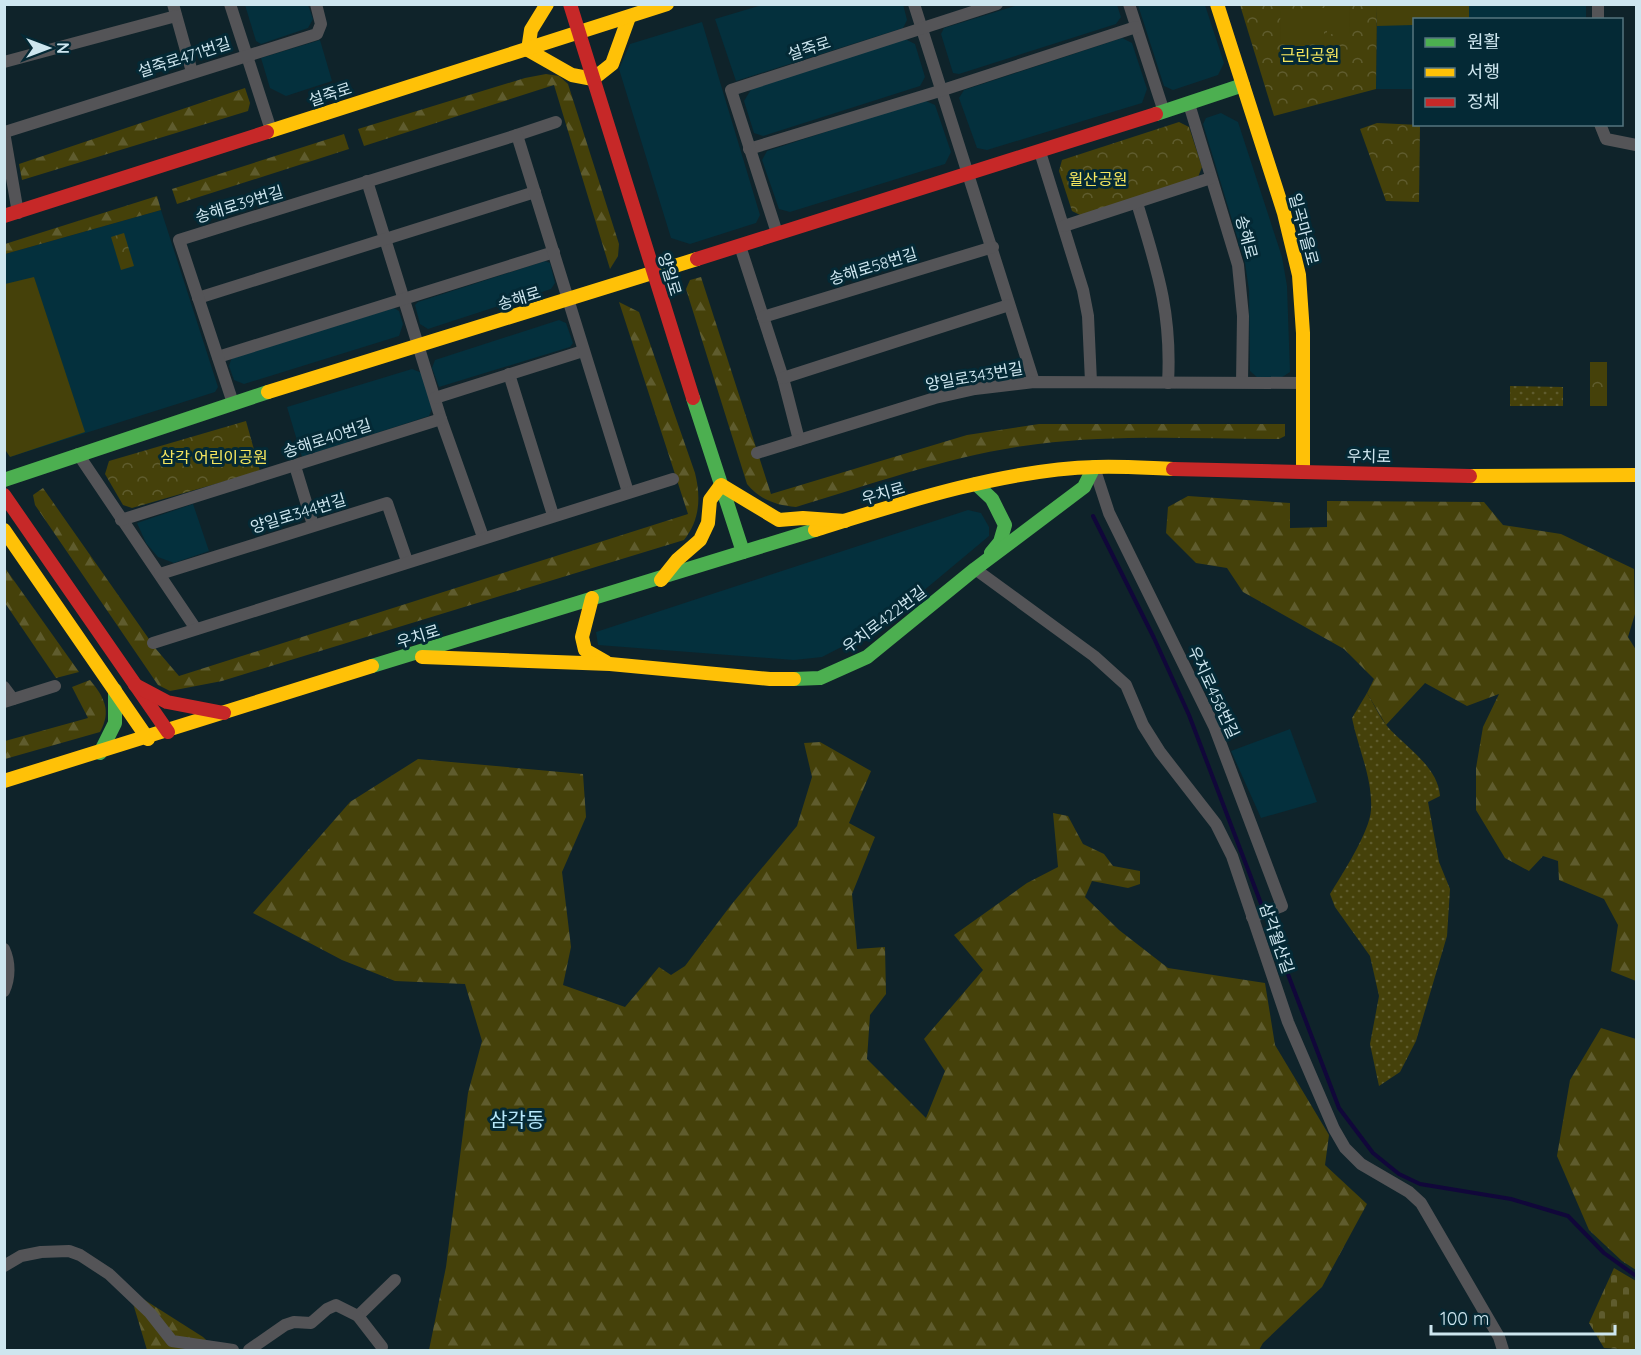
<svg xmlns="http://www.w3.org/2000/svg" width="1641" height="1355" viewBox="0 0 1641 1355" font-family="Quicksand,'Noto Sans KR',sans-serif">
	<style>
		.built { fill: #04303d }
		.grass { fill: url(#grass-dots) }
		.forest { fill: url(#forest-firs) }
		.cemetery { fill: url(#cemetery-stones) }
		.park { fill: url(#park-crowns) }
		.garden { fill: #45410a }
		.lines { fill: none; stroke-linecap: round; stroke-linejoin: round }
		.stream { stroke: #11073a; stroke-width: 4 }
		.street { stroke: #545457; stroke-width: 12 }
		.fast { stroke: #4caf50; stroke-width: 14 }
		.slow { stroke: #ffc107; stroke-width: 14 }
		.jam { stroke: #c62828; stroke-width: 14 }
		.labels { text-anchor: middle; stroke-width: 6; stroke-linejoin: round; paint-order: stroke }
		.street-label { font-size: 16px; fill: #cee6ef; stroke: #042935 }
		.park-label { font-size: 16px; fill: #f5e65e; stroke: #042935 }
		.quarter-label { font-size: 20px; fill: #b6e7fa; stroke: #042935 }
	</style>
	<defs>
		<pattern id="grass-dots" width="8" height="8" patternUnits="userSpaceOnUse" patternTransform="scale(1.5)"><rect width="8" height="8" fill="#45410a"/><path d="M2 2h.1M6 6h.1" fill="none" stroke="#5f5c2e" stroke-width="1.8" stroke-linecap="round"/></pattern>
		<pattern id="forest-firs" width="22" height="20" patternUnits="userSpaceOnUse" patternTransform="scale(1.5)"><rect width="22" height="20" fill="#45410a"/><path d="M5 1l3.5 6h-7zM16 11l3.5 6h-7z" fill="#5f5c2e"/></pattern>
		<pattern id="cemetery-stones" width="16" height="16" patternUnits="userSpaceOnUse" patternTransform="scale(1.5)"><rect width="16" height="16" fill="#45410a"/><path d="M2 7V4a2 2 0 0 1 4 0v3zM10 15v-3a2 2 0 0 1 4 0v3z" fill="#5f5c2e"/></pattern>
		<pattern id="park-crowns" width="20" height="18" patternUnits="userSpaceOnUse" patternTransform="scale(1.5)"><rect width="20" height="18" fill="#45410a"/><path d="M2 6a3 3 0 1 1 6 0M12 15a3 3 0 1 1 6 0" fill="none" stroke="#5f5c2e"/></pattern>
	</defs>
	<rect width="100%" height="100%" fill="#0f232a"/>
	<!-- built -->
	<g class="built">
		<polygon points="903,4 907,20 903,28 736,81 715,19 762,5"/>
		<polygon points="245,5 308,5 313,19 308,28 261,44 256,41"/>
		<polygon points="1018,5 1117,5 1121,17 1116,24 959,74 953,73 941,34 944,28"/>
		<polygon points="1138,5 1205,5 1224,63 1218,75 1173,90 1164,86"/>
		<polygon points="1377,5 1586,5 1586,19 1414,20 1414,89 1376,89"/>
		<polygon points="702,22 760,215 756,223 690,244 671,238 619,69 630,44"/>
		<polygon points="1122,38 1132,43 1147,89 1142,103 987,150 977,148 959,98 964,90"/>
		<polygon points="905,39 915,44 925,77 920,86 763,136 754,133 744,101 752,88"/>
		<polygon points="320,40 332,81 286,96 270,88 261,58"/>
		<polygon points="924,100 935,105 951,152 945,164 790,212 779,209 762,160 767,151"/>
		<polygon points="1221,113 1238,122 1282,257 1287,286 1290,372 1279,379 1259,379 1250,371 1249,290 1245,263 1203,124 1206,118"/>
		<polygon points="161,210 218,387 215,392 10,457 5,448 5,254"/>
		<polygon points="545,261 550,263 555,283 551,289 428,329 420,324 415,305 418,302"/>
		<polygon points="394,308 399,311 403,324 399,336 244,384 234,380 229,366 232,357"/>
		<polygon points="559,320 566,323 573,343 570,347 439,387 432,368 435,360"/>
		<polygon points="412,369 422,373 432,409 429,416 302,457 287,407"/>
		<polygon points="193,504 209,551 174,563 158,557 146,543 137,523"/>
		<polygon points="968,510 981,513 989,527 989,536 916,597 857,639 822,657 794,660 598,645 596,632"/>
		<polygon points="1290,729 1317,802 1261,818 1231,751"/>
	</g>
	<!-- grass -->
	<g class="grass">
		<polygon points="1510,386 1563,387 1563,406 1510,406"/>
		<path d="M1367,693c7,11 12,23 20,33 18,21 51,40 53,70l-12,6 11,60 11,27 -3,47 -31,105 -16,31 -21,14 -9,-42 9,-48 -9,-40 -35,-49 -5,-13c12,-19 40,-63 41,-84 2,-31 -13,-62 -19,-92z"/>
	</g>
	<!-- forest -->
	<g class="forest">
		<polygon points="546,74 559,76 568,84 619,244 618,256 610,269 554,85 364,146 358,129 525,78"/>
		<polygon points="245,88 250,103 248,111 22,180 19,164"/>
		<polygon points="344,134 349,149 177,204 172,189"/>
		<polygon points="157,196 161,210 5,254 5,244"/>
		<path d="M701,277l70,217 196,-59 72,-11h246v12l-6,3c-79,0 -162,-5 -241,5 -83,10 -162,39 -242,63 -20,-2 -36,-7 -49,-23l-61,-195 4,-9z"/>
		<path d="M619,302l20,10 56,161c6,24 5,47 -11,67l-462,141 -52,10 -12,-6 -123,-180 -2,-10 10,-7 113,161 23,27 509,-162z"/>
		<polygon points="1188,496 1290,503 1290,528 1327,527 1327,501 1484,502 1503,525 1561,534 1634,569 1635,614 1628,637 1636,650 1636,981 1611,971 1618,925 1604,899 1559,880 1558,861 1543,856 1529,871 1505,858 1476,810 1476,768 1483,727 1499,694 1467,706 1425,683 1386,725 1367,693 1374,679 1344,649 1243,592 1227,568 1196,563 1166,533 1168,507"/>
		<polygon points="5,568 79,672 56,678 5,603"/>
		<path d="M90,680c14,17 22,31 10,52l-95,27v-18l83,-23 -16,-31z"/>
		<polygon points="820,742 871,771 849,823 875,837 852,894 857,949 885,947 886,994 870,1015 867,1059 926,1118 945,1071 924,1039 983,970 954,935 1027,883 1058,867 1053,813 1068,816 1083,844 1104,854 1113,866 1140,871 1140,884 1128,888 1092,881 1085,897 1119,930 1168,968 1265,983 1275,1045 1329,1135 1325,1165 1367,1204 1322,1287 1263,1343 1259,1350 429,1350 446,1267 468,1093 482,1041 465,984 395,981 342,960 253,913 350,802 418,759 583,774 586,817 562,872 571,947 563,985 625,1007 659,967 671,975 685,966 731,905 797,826 812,777 804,743"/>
		<polygon points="1601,1028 1636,1039 1636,1270 1622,1261 1589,1230 1557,1156 1570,1080"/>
		<polygon points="129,1290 203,1337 217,1350 147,1350"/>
	</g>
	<!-- cemetery -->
	<polygon class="cemetery" points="1614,1268 1636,1281 1636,1350 1604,1348 1589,1323"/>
	<!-- park -->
	<g class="park">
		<polygon points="1240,5 1377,5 1376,89 1274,116"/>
		<polygon points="1179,122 1189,127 1202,167 1198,177 1082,216 1072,211 1059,171 1062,160"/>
		<polygon points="1377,123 1420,125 1419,202 1386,201 1360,129"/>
		<polygon points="124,233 134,266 121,270 111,237"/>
		<rect x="1590" y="362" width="17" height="44"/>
		<polygon points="246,421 260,471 132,508 123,505 105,474 109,461"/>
	</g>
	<!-- garden -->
	<g class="garden">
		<polygon points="1377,5 1469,5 1469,19 1414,20 1414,25 1377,26"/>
		<polygon points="1327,6 1349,6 1350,34 1327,34"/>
		<polygon points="1324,8 1324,44 1281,44 1280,9"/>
		<polygon points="34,277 85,432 10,457 4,448 5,284"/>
	</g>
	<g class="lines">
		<!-- stream -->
		<polyline class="stream" points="1093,516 1154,638 1189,715 1339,1108 1373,1153 1399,1174 1420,1184 1511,1199 1568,1216 1604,1253 1636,1276"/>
		<!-- street -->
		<g class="street">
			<polyline points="173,4 192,72"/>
			<polyline points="230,4 271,130"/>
			<polyline points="914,4 1034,382"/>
			<polyline points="1129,4 1164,112"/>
			<polyline points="1598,20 1598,4"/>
			<polyline points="4,62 176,16"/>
			<polyline points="1189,104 1238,265 1243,316 1242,382"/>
			<polyline points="1600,124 1606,139 1636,145"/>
			<polyline points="4,132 18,213"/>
			<polyline points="5,132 317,34 321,24 316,4"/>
			<polyline points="517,135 556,122"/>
			<polyline points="749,149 943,90 1136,27"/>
			<polyline points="1040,152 1083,290 1088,316 1091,382"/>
			<polyline points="367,181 441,419 483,537"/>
			<path d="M1137,203c20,66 35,109 31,180"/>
			<polyline points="1064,226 1211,178"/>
			<polyline points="777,233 731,90 997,4"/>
			<polyline points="740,246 783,378 799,440"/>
			<polyline points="198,298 535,192"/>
			<polyline points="763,317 993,247"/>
			<polyline points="218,357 554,252"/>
			<polyline points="509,374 553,515"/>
			<polyline points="783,378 1009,305"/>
			<polyline points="435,398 583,351"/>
			<polyline points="233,403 179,240 517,135 628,492"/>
			<polyline points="757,453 935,398 975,389 1034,382 1304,383"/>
			<polyline points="78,454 196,629"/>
			<polyline points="295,466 313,525"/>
			<polyline points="1094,467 1109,513 1214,726 1282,906 1252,917"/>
			<polyline points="121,520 441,419"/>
			<polyline points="975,569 1094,656 1126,685 1143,725 1160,752 1216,824 1232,856 1288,1022 1334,1129 1345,1148 1361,1164 1409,1192 1421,1203 1499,1337 1503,1350"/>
			<polyline points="160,574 387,503 407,561"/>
			<polyline points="153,643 673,479"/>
			<polyline points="4,687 13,699"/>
			<polyline points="4,702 55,686"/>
			<path d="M4,949c6,13 6,29 0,42"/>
			<polyline points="4,1266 21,1256 41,1252 69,1251 80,1255 109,1274 150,1313 172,1341 233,1350"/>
			<polyline points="358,1316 395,1280"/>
			<polyline points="249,1350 285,1325 294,1322 311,1323 327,1309 336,1305 358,1316 382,1347"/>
		</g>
		<!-- fast -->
		<g class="fast">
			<polyline points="1156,114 1243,85"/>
			<polyline points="693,398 743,552"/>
			<polyline points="4,480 268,392"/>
			<polyline points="976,484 992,499 1005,525 1000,542 991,553"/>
			<polyline points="372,666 815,530"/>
			<polyline points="794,679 820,678 867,657 975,569 1084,487 1094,467"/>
			<polyline points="100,753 115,723 115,690"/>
		</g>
		<!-- slow -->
		<g class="slow">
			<polyline points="1217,4 1284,213 1299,275 1303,333 1303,471"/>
			<polyline points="528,50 572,75 593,79"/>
			<polyline points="528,50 531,30 547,4"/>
			<polyline points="593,79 612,64 629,17"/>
			<polyline points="267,132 667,4"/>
			<polyline points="268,392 697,259"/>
			<polyline points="1470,476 1636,475"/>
			<polyline points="4,530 148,739"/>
			<path d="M815,530c86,-27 191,-61 281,-63 25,-1 51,1 77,2"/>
			<polyline points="661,580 677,560 700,540 708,523 710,500 721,485 779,520 803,518 845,521"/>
			<polyline points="592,598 582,637 585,650 606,662"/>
			<polyline points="422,657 610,664 770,679 794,679"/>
			<polyline points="4,781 372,666"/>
		</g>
		<!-- jam -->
		<g class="jam">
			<polyline points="570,4 693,398"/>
			<polyline points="4,216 267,132"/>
			<polyline points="697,259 1156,114"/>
			<polyline points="1173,469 1470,476"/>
			<polyline points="4,495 168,732"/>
			<polyline points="135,685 167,702 224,713"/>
		</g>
	</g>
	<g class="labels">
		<!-- street labels -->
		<g class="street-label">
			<text transform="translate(809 48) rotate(-18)" y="6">설죽로</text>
			<text transform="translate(184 57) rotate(-18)" y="6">설죽로471번길</text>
			<text transform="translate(330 94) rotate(-18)" y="6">설죽로</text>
			<text transform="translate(239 204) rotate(-17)" y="6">송해로39번길</text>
			<text transform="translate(1304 229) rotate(75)" y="6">일곡마을로</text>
			<text transform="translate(1247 237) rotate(75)" y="6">송해로</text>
			<text transform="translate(873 266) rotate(-17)" y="6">송해로58번길</text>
			<text transform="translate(670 274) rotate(73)" y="6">양일로</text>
			<text transform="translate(519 298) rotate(-17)" y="6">송해로</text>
			<text transform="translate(974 376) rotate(-10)" y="6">양일로343번길</text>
			<text transform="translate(327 438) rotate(-18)" y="6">송해로40번길</text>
			<text transform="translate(1369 456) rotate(1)" y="6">우치로</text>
			<text transform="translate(883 493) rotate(-16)" y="6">우치로</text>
			<text transform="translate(298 513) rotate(-17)" y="6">양일로344번길</text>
			<text transform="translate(884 619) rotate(-37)" y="6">우치로422번길</text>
			<text transform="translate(418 636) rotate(-17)" y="6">우치로</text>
			<text transform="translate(1214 692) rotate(65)" y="6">우치로458번길</text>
			<text transform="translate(1277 938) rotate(71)" y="6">삼각월산길</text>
		</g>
		<!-- park labels -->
		<g class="park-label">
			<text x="1310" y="61">근린공원</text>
			<text x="1098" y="185">월산공원</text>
			<text x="214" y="463">삼각 어린이공원</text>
		</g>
		<!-- quarter labels -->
		<g class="quarter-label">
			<text x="517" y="1127">삼각동</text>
		</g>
	</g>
	<!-- border -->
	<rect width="1641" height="1355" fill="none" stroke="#cee6ef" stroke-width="12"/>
	<!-- legend -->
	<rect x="1413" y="18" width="210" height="108" fill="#042935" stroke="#55757f" stroke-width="1.5"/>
	<rect x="1425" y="38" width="30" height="9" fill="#4caf50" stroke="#55757f" stroke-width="1.5"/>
	<text x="1467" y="48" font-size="18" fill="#cee6ef">원활</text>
	<rect x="1425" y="68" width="30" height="9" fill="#ffc107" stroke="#55757f" stroke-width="1.5"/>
	<text x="1467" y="78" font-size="18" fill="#cee6ef">서행</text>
	<rect x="1425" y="98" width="30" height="9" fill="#c62828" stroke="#55757f" stroke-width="1.5"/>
	<text x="1467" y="108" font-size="18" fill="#cee6ef">정체</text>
	<!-- north arrow -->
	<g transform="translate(48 48) rotate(90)" stroke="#042935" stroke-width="4.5" paint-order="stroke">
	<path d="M0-4.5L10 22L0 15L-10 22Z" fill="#cee6ef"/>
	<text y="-9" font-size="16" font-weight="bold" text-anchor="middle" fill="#cee6ef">N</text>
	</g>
	<!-- scale -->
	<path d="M1431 1325v9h184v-9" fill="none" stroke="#cee6ef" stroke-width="3"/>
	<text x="1440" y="1325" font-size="18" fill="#cee6ef" stroke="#042935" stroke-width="4.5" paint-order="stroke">100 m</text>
</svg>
